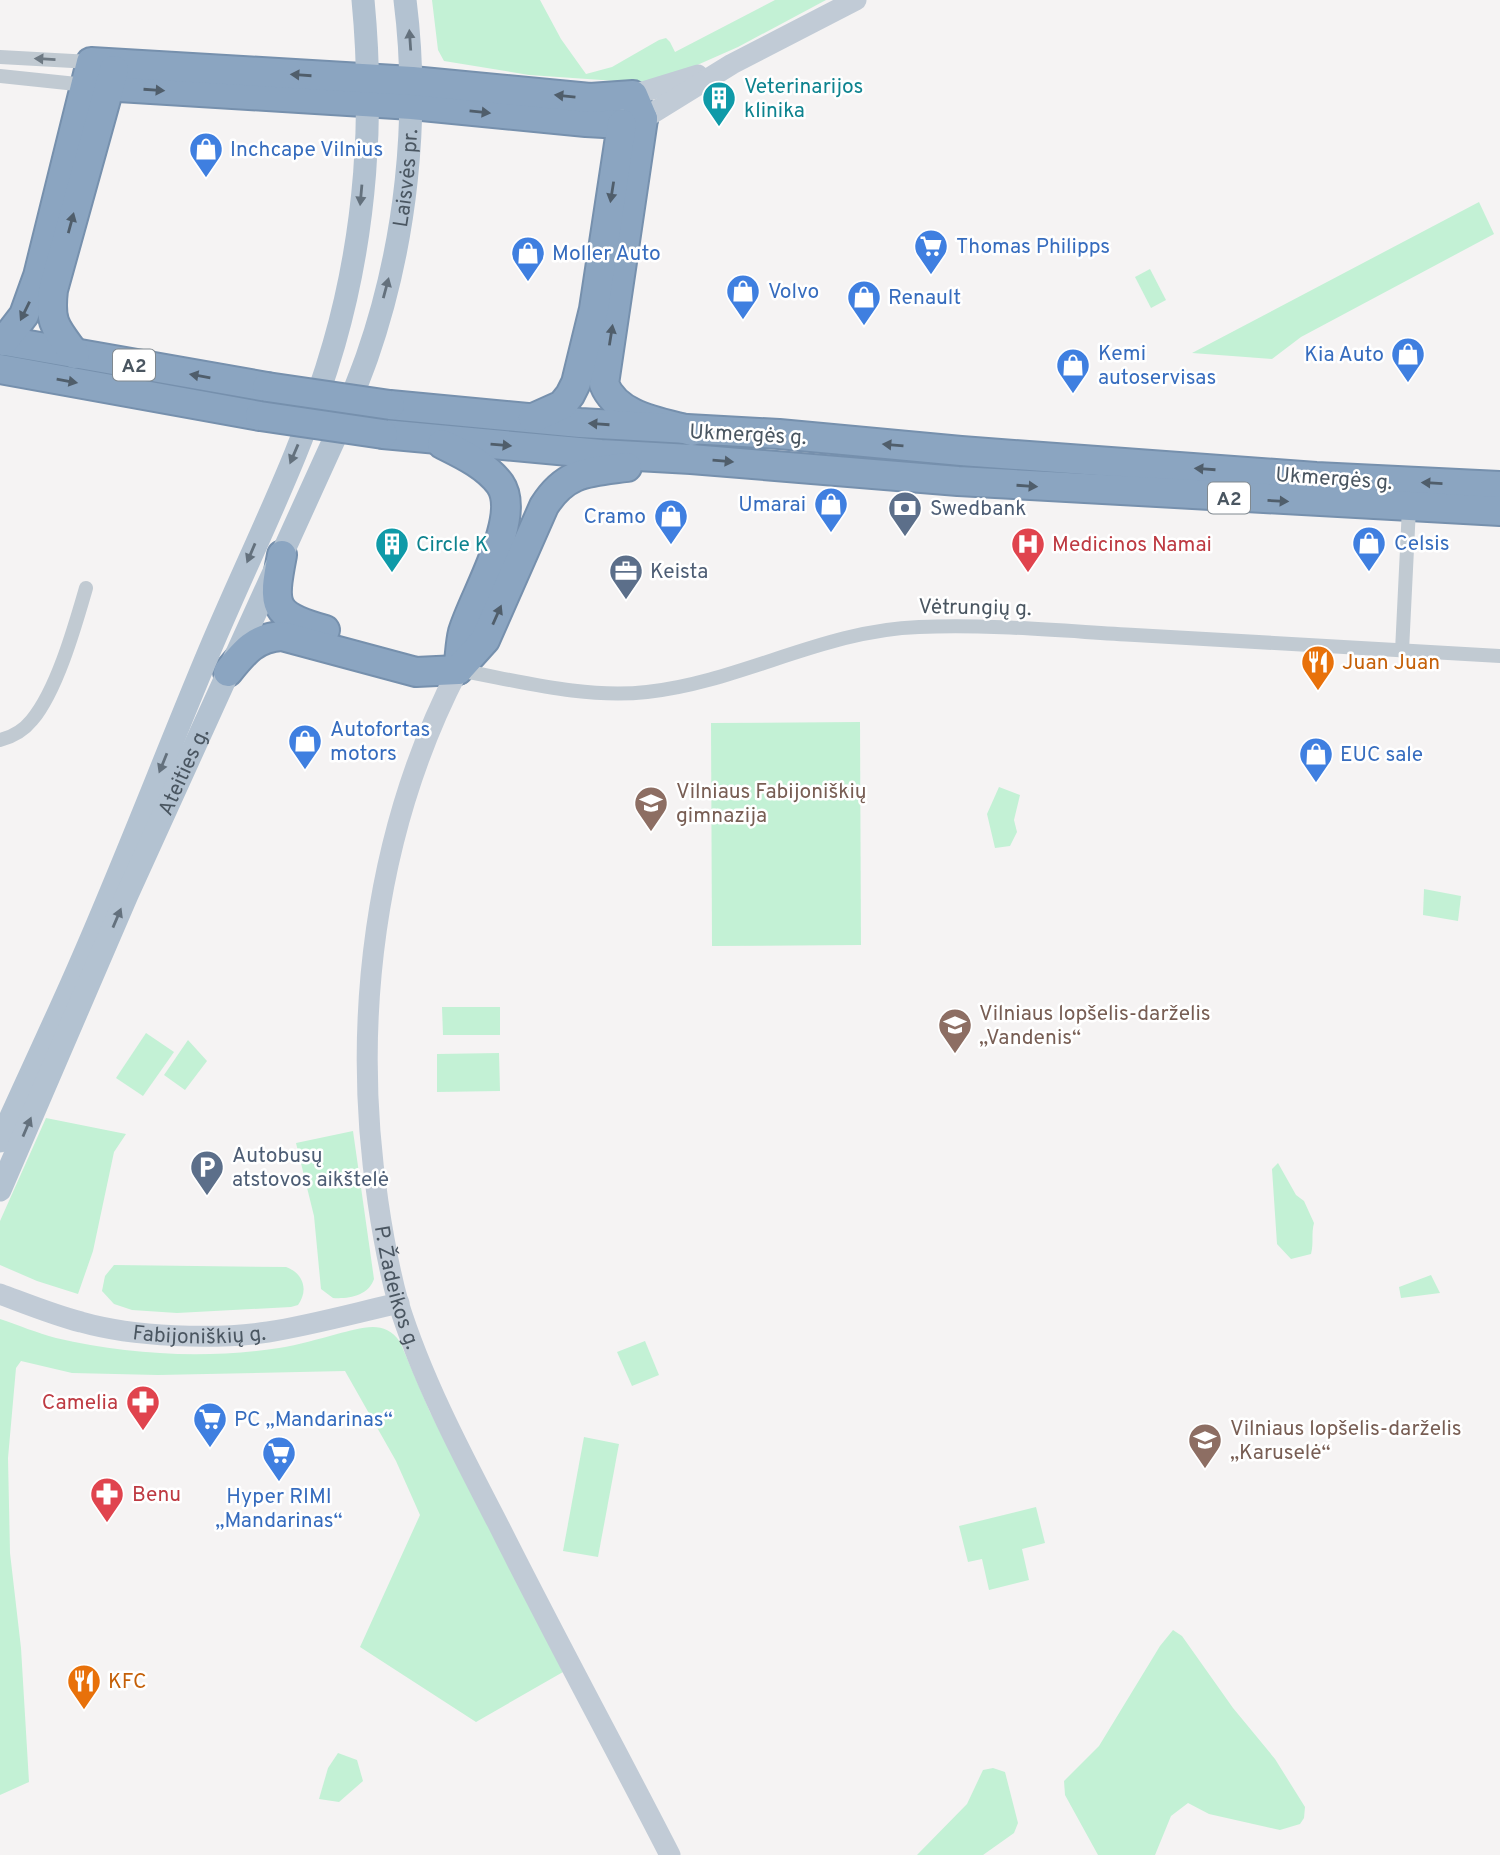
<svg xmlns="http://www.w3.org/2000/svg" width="1500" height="1855" viewBox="0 0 1500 1855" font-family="Overpass,sans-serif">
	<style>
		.green { fill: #c3f1d5 }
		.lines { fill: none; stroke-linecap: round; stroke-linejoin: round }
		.highway-casing { stroke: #7690ad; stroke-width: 32 }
		.street { stroke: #c1cad2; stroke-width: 14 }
		.secondary { stroke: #c1cbd6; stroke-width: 21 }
		.primary { stroke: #b3c2d1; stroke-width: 23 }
		.highway { stroke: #8ba5c1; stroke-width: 28 }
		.highway-bridge-casing { stroke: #7690ad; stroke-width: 32; stroke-linecap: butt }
		.highway-bridge { stroke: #8ba5c1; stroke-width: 28 }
		.oneway { fill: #64717d }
		.oneway2 { fill: #6e7983 }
		.oneway3 { fill: #505e6b }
		.labels { text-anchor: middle; stroke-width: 5; stroke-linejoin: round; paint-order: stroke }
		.shield { fill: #fff; stroke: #808990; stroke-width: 2 }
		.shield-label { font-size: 19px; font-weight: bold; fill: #4a5661 }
		.culture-label { font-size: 21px; fill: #0d838f; stroke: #fff; text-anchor: start }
		.shop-label { font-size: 21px; fill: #366cbe; stroke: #fff; text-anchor: start }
		.street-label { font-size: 21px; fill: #4a5661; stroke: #fff }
		.service-label { font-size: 21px; fill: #4e5e75; stroke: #fff; text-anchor: start }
		.health-label { font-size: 21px; fill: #be3a42; stroke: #fff; text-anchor: start }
		.food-label { font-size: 21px; fill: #c56008; stroke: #fff; text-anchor: start }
		.education-label { font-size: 21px; fill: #785e54; stroke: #fff; text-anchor: start }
	</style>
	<rect width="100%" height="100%" fill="#f5f3f3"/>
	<!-- green -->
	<g class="green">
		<polygon points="432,0 540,0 561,39 586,74 612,67 659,40 666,38 670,42 675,52 775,0 826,0 738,47 670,77 656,81 631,82 529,75 444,61 438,50"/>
		<polygon points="1479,202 1494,234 1301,337 1272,359 1192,353"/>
		<polygon points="1150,269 1166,300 1151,308 1135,277"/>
		<polygon points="860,722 861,945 712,946 711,723"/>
		<polygon points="999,787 1020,795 1014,820 1017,832 1010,846 995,848 987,814"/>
		<polygon points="1424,889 1461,896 1458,921 1423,915"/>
		<polygon points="442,1007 500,1007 500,1035 443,1035"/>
		<polygon points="146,1033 174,1052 143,1096 116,1078"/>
		<polygon points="188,1040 207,1061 185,1090 164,1075"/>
		<polygon points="499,1053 500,1091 437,1092 437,1054"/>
		<polygon points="46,1118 126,1134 114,1152 93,1251 78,1294 37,1281 0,1265 0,1221"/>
		<path d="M353,1131l21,148c-6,17 -25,20 -41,19l-12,-9 -7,-73 -18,-73z"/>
		<path d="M1278,1163l18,32 8,6 10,22c-3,11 0,20 -3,31l-20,5 -14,-15 -5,-75z"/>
		<path d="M114,1265l172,2c17,6 23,23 12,38l-7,2 -114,6 -45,-3 -18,-6 -12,-13 3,-15z"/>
		<polygon points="1431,1275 1440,1293 1401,1298 1399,1287"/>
		<path d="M0,1319c18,6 37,14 56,19 73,17 149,21 223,10 20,-3 39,-9 58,-14 23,-5 47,-16 63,8l30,70 133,260 -87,50 -116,-75 60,-132 -24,-54 -51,-90 -187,4 -86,-2 -51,-12 -5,7 -8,90 2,95 11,95 8,134 -29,13z"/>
		<polygon points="645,1341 659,1375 632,1386 617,1352"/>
		<polygon points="584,1437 619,1444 598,1557 563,1551"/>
		<polygon points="1036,1507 1045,1543 1022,1549 1029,1580 989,1590 982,1559 968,1562 959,1526"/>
		<polygon points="1173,1630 1182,1636 1233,1708 1275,1759 1305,1807 1304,1818 1300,1824 1280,1830 1209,1814 1188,1803 1171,1816 1155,1855 1098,1855 1065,1795 1064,1781 1099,1746 1160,1646"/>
		<polygon points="338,1753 357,1760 363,1781 339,1802 319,1799 328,1768"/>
		<polygon points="993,1768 1005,1772 1018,1823 1014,1833 983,1855 917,1855 967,1804 983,1770"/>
	</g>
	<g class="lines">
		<!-- highway casing -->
		<g class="highway-casing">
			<g id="highway">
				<polyline points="86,85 412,105 586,122 622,124 643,119"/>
				<polyline points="0,340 267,387"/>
				<path d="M4,341l20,-26 14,-39 53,-214 321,19 178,17 43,-3 10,24 -39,265c13,33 56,38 88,47"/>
				<path d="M75,354c-19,-26 -26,-30 -22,-64l61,-220"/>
				<polyline points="0,369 260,416"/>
				<polyline points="390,405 580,423 779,434 961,451 1316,477 1500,486"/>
				<polyline points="533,418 562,405 570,395 576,383 594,309 622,124"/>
				<polyline points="383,434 601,454 691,459 958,481 1500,511"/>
				<path d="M442,444c20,10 44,21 58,40 23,33 -27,113 -37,148 -3,12 -3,26 -5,38"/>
				<path d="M282,555c-10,52 -10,60 43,75"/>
				<path d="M228,672c16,-20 28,-35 54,-36l134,36 42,-2 27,-30 59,-134c22,-35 45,-34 83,-39"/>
			</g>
		</g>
		<!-- street -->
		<g class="street">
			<polyline points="0,57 91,62"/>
			<polyline points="0,76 86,85"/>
			<polyline points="1402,651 1409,508"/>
			<path d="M458,670c62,11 126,29 189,22 93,-10 177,-62 272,-65 72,-3 144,4 216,8 122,7 244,14 365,21"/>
			<path d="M0,740c12,-3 24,-10 32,-20 25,-30 43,-94 54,-132"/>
		</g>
		<!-- secondary -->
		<g class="secondary">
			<polyline points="628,109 633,95 698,75"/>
			<polyline points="643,119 732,64 856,0"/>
			<path id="s1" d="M458,670c-84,162 -107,353 -80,532 5,34 11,67 20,100 24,77 62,149 99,220 56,112 116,222 173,333"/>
			<path id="s2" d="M0,1294c27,10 54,21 81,28 53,15 133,18 187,10 44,-7 87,-19 131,-29"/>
		</g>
		<!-- primary -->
		<g class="primary">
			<path d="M0,1141c26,-58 53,-115 78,-172 45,-102 85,-207 128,-310 43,-104 97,-206 128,-315 32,-111 40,-230 29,-344"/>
			<path id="s3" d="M0,1190l127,-295 211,-464c10,-25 20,-49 29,-74 39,-112 53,-240 38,-357"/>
		</g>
		<!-- highway -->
		<use href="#highway" class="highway"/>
		<!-- highway-bridge casing -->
		<g class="highway-bridge-casing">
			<g id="highway-bridge">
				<polyline points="267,387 390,405"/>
				<polyline points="260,416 383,434"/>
			</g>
		</g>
		<!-- highway-bridge -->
		<use href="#highway-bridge" class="highway-bridge"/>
	</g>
	<!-- one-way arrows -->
	<defs><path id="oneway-solid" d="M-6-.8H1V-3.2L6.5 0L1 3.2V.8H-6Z" transform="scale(1.75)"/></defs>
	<g class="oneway">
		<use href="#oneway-solid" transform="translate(410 40) rotate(-94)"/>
		<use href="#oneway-solid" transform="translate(361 195) rotate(95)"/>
		<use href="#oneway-solid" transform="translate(386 288) rotate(-75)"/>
		<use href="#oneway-solid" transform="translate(294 454) rotate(113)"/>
		<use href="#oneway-solid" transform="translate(251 553) rotate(113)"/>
		<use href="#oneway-solid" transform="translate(163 763) rotate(112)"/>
		<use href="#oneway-solid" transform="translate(117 918) rotate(-67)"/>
		<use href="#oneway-solid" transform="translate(27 1127) rotate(-67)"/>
	</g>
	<use class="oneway2" href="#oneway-solid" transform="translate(45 59) rotate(-177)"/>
	<g class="oneway3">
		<use href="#oneway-solid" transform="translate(301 75) rotate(-176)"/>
		<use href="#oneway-solid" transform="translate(154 90) rotate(4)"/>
		<use href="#oneway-solid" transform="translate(565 96) rotate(-174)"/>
		<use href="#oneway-solid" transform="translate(480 112) rotate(6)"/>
		<use href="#oneway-solid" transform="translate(612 192) rotate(99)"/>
		<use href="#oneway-solid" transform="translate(71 223) rotate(-75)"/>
		<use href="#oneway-solid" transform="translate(25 311) rotate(116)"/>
		<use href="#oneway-solid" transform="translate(611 335) rotate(-81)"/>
		<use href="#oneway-solid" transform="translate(200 376) rotate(-170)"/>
		<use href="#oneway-solid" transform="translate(67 381) rotate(10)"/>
		<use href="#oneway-solid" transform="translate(599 424) rotate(-176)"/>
		<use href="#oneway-solid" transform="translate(501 445) rotate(5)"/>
		<use href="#oneway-solid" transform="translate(893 445) rotate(-175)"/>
		<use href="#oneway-solid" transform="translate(723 461) rotate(5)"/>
		<use href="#oneway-solid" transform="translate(1205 469) rotate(-176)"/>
		<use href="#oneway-solid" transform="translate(1432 483) rotate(-177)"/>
		<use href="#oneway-solid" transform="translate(1027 486) rotate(4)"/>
		<use href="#oneway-solid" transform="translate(1278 501) rotate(3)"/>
		<use href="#oneway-solid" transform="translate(497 615) rotate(-66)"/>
	</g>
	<!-- icons -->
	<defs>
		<g id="building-pin" transform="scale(1.75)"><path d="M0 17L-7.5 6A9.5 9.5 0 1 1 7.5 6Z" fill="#0f9aa8" stroke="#fff"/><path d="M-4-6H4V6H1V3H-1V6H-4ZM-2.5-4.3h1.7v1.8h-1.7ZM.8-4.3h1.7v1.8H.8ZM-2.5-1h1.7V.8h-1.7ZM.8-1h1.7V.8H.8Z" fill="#fff"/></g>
		<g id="shop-pin" transform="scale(1.75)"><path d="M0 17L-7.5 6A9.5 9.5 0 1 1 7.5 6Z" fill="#3f7fe0" stroke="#fff"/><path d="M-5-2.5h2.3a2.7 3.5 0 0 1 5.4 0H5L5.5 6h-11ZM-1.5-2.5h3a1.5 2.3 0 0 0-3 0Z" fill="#fff"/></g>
		<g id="supermarket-pin" transform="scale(1.75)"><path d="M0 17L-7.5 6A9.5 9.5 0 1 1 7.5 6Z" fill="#3f7fe0" stroke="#fff"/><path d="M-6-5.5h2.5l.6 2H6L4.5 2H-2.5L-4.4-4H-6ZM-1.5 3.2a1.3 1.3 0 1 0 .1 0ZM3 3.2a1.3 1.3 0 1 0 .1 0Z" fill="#fff"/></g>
		<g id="bank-pin" transform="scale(1.75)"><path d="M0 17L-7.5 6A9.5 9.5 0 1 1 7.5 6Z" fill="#5c6f8a" stroke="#fff"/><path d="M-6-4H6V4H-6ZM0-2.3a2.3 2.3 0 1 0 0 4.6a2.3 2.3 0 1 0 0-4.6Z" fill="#fff"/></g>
		<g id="hospital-pin" transform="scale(1.75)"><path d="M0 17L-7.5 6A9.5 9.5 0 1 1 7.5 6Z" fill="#e0444e" stroke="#fff"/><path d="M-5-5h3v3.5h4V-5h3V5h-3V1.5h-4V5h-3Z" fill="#fff"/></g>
		<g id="office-pin" transform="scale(1.75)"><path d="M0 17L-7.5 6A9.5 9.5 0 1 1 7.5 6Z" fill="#5c6f8a" stroke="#fff"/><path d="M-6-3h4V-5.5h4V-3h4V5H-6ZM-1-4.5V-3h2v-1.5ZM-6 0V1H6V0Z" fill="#fff"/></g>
		<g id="restaurant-pin" transform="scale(1.75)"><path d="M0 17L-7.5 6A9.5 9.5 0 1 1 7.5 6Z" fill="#e8710a" stroke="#fff"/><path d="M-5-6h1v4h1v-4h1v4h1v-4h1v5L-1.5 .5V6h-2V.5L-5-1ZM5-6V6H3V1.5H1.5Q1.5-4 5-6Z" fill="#fff"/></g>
		<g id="school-pin" transform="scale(1.75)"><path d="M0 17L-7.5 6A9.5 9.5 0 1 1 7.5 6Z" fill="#8d6e63" stroke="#fff"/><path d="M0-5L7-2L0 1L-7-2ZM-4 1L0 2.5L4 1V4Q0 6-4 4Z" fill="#fff"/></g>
		<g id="parking-pin" transform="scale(1.75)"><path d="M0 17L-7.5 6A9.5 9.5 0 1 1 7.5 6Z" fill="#5c6f8a" stroke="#fff"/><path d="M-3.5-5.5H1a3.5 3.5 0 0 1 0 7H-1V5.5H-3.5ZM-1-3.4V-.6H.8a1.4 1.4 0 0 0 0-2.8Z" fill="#fff"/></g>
		<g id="pharmacy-pin" transform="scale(1.75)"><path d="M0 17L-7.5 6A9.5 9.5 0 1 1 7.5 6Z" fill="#e0444e" stroke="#fff"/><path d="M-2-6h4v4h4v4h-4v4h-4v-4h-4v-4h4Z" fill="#fff"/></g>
	</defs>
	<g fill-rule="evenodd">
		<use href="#building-pin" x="719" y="98"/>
		<use href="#shop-pin" x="206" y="149"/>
		<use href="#supermarket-pin" x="931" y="246"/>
		<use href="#shop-pin" x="528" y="253"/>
		<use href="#shop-pin" x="743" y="291"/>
		<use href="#shop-pin" x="864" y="297"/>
		<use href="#shop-pin" x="1408" y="354"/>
		<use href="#shop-pin" x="1073" y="365"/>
		<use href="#shop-pin" x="831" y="504"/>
		<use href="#bank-pin" x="905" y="508"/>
		<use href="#shop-pin" x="671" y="516"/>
		<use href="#shop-pin" x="1369" y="543"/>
		<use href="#building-pin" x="392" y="544"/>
		<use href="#hospital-pin" x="1028" y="544"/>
		<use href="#office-pin" x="626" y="571"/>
		<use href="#restaurant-pin" x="1318" y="662"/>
		<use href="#shop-pin" x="305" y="741"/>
		<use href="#shop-pin" x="1316" y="754"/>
		<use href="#school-pin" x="651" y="803"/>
		<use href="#school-pin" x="955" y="1025"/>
		<use href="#parking-pin" x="207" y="1167"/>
		<use href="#pharmacy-pin" x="143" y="1402"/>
		<use href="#supermarket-pin" x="210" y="1419"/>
		<use href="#school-pin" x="1205" y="1440"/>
		<use href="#supermarket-pin" x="279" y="1453"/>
		<use href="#pharmacy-pin" x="107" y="1494"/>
		<use href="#restaurant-pin" x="84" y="1681"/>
	</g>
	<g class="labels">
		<!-- shield labels -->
		<g class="shield">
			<rect x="113" y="349.5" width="42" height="31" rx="5"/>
			<rect x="1208" y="482.5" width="42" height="31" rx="5"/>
		</g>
		<g class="shield-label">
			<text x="134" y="372">A2</text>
			<text x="1229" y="505">A2</text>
		</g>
		<!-- culture labels -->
		<g class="culture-label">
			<text x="744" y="93">Veterinarijos<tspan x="744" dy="24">klinika</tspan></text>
			<text x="416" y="551">Circle K</text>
		</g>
		<!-- shop labels -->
		<g class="shop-label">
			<text x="230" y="156">Inchcape Vilnius</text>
			<text x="956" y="253">Thomas Philipps</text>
			<text x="552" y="260">Moller Auto</text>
			<text x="768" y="298">Volvo</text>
			<text x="888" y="304">Renault</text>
			<text x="1098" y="360">Kemi<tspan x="1098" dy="24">autoservisas</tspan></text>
			<text x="1384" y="361" text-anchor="end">Kia Auto</text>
			<text x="806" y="511" text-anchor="end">Umarai</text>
			<text x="646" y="523" text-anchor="end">Cramo</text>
			<text x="1394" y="550">Celsis</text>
			<text x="330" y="736">Autofortas<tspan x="330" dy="24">motors</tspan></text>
			<text x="1340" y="761">EUC sale</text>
			<text x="234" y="1426">PC „Mandarinas“</text>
			<text x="279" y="1503" text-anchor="middle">Hyper RIMI<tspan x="279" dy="24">„Mandarinas“</tspan></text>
		</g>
		<!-- street labels -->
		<g class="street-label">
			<text dy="7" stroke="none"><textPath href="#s3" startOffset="1094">Laisvės pr.</textPath></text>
			<text transform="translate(748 434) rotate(3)" y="7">Ukmergės g.</text>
			<text transform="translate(1334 478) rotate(4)" y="7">Ukmergės g.</text>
			<text transform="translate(975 607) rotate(1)" y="7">Vėtrungių g.</text>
			<text dy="7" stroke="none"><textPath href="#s3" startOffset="457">Ateities g.</textPath></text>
			<text dy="7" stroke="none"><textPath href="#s1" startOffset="634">P. Žadeikos g.</textPath></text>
			<text dy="7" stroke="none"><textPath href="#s2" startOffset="205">Fabijoniškių g.</textPath></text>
		</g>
		<!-- service labels -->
		<g class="service-label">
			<text x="930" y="515">Swedbank</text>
			<text x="650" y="578">Keista</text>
			<text x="232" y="1162">Autobusų<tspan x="232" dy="24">atstovos aikštelė</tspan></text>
		</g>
		<!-- health labels -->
		<g class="health-label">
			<text x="1052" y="551">Medicinos Namai</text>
			<text x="118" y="1409" text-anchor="end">Camelia</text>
			<text x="132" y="1501">Benu</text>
		</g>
		<!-- food labels -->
		<g class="food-label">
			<text x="1342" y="669">Juan Juan</text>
			<text x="108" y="1688">KFC</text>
		</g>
		<!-- education labels -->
		<g class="education-label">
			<text x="676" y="798">Vilniaus Fabijoniškių<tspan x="676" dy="24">gimnazija</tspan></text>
			<text x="979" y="1020">Vilniaus lopšelis-darželis<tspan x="979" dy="24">„Vandenis“</tspan></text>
			<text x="1230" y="1435">Vilniaus lopšelis-darželis<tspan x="1230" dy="24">„Karuselė“</tspan></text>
		</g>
	</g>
</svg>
